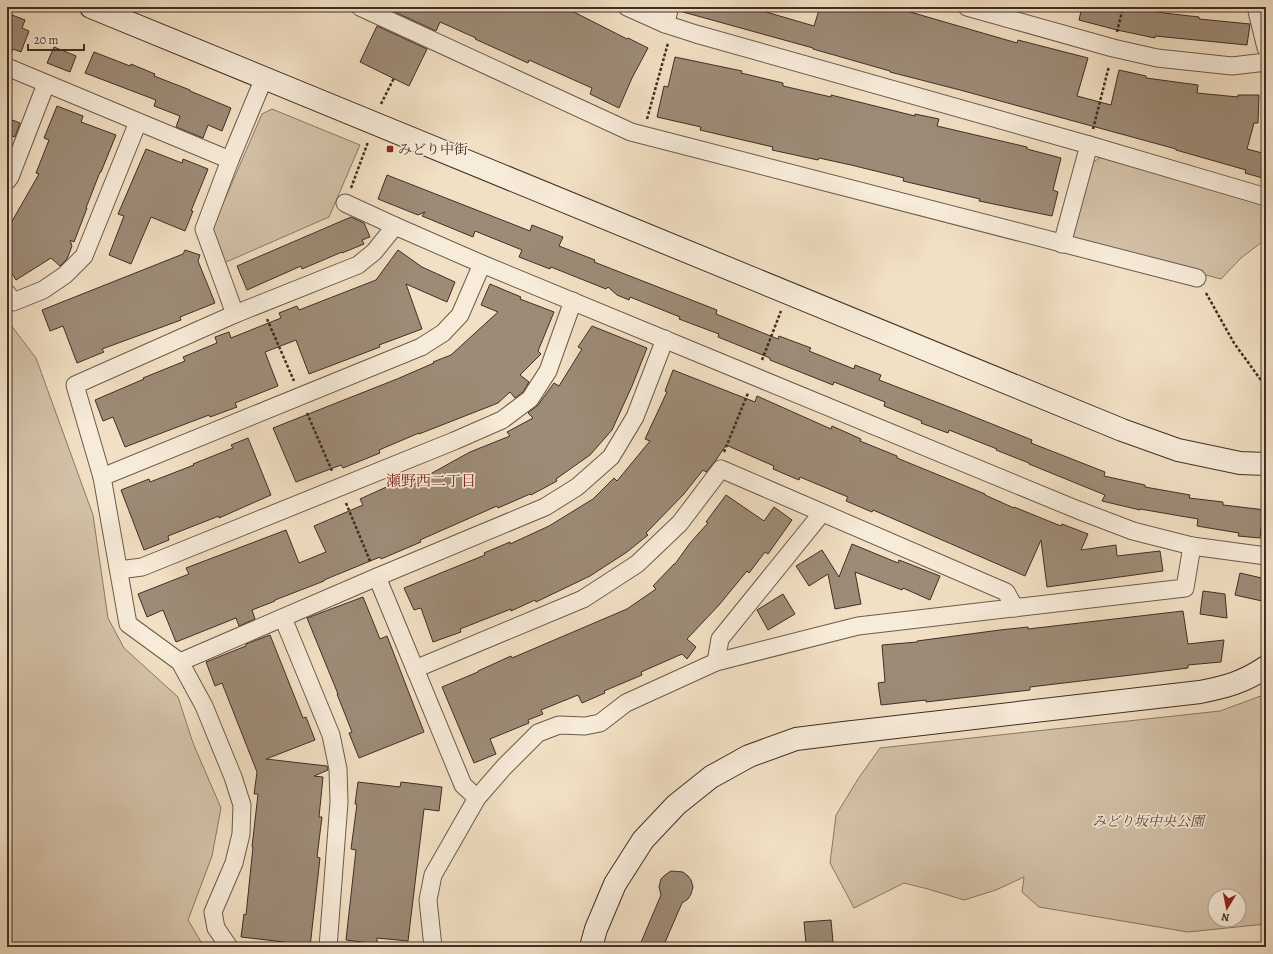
<svg xmlns="http://www.w3.org/2000/svg" width="1273" height="954" viewBox="0 0 1273 954" font-family="Alegreya,'Noto Serif JP',serif">
	<style>
		.green { fill: #d4c2a9; stroke: #8a7866; fill-rule: evenodd }
		.building { fill: #9d8b77; stroke: #402e24 }
		.lines { fill: none; stroke-linecap: round; stroke-linejoin: round }
		.street-casing { stroke: #6c5a4c; stroke-width: 19 }
		.secondary-casing { stroke: #402e24; stroke-width: 24 }
		.path { stroke: #402e24; stroke-width: 2.5; stroke-dasharray: 3 2; stroke-linecap: butt }
		.street { stroke: #f7ebd9; stroke-width: 17 }
		.secondary { stroke: #f7ebd9; stroke-width: 22 }
		.poi-dot { fill: #8f2418; stroke: #f7ebd9; stroke-width: 1.5 }
		.labels { text-anchor: middle; stroke-width: 3.5; stroke-linejoin: round; paint-order: stroke }
		.poi-label { font-size: 14px; fill: #402e24; stroke: #f7ebd9; text-anchor: start }
		.park-label { font-size: 14px; font-style: italic; fill: #5e4c3f; stroke: #f7ebd9 }
		.neighbourhood-label { font-size: 15px; fill: #7a1f14; stroke: #f7ebd9 }
	</style>
	<rect width="100%" height="100%" fill="#f2e0c4"/>
	<filter id="stains"><feTurbulence type="fractalNoise" baseFrequency=".005" numOctaves="4"/><feColorMatrix values="0 0 0 0 .2 0 0 0 0 .09 0 0 0 0 .02 0 0 0 .5 -.17"/></filter>
	<radialGradient id="worn" r=".72"><stop offset=".6" stop-color="#630" stop-opacity="0"/><stop offset="1" stop-color="#630" stop-opacity=".3"/></radialGradient>
	<!-- green -->
	<g class="green">
		<polygon points="272,109 360,145 329,217 224,263 212,229 262,114"/>
		<polygon points="1102,156 1266,206 1266,239 1241,258 1221,279 1071,240 1088,166"/>
		<polygon points="7,320 36,358 93,515 108,618 124,648 178,697 193,743 221,808 212,856 188,920 204,947 7,947"/>
		<path d="M1266,694v230l-78,8 -149,-25 -17,-15 2,-15 -28,13 -32,10 -36,-11 -24,-6 -50,25 -24,-45 6,-48 22,-36 22,-31 340,-37zM1215,896h24v24h-24z"/>
	</g>
	<!-- building -->
	<g class="building">
		<polygon points="386,7 564,7 627,39 628,38 648,48 632,78 619,108 590,94 592,88 529,60 528,63 475,39 476,38 440,22 436,31 386,8"/>
		<polygon points="684,7 749,7 814,26 820,7 893,7 1017,43 1018,40 1088,58 1077,96 1111,105 1119,70 1146,76 1146,78 1198,85 1197,93 1238,97 1238,95 1259,95 1258,123 1254,123 1247,149 1266,154 1266,179 1245,173 1246,170 1176,150 1176,149 960,90 890,72 890,71 813,49 813,48 683,12"/>
		<polygon points="1082,7 1134,7 1164,13 1199,17 1199,19 1250,24 1247,45 1155,36 1155,38 1117,30 1079,20"/>
		<polygon points="12,15 25,20 22,28 29,31 21,52 13,49 9,58 7,57 7,22 8,23"/>
		<polygon points="377,26 427,49 409,86 360,62"/>
		<polygon points="54,47 76,56 70,72 47,63"/>
		<polygon points="94,52 130,66 131,64 155,74 154,76 190,90 190,91 231,108 222,131 208,125 203,138 176,127 180,116 154,106 156,100 85,73"/>
		<polygon points="675,57 742,71 741,73 783,83 783,86 831,97 831,95 915,116 915,114 939,119 937,126 1027,147 1027,149 1061,158 1053,190 1058,192 1052,216 979,201 980,199 903,181 904,178 851,165 819,158 818,160 772,150 773,147 700,130 701,127 657,117 664,86 668,87"/>
		<polygon points="57,106 83,116 81,122 116,135 101,172 100,172 86,208 87,208 74,242 70,240 72,246 67,259 60,266 51,258 16,280 7,265 7,230 39,174 36,173 49,140 44,138"/>
		<polygon points="7,118 20,123 15,137 7,134"/>
		<polygon points="146,149 182,163 183,159 208,169 191,211 193,211 185,231 151,217 131,264 109,255 124,216 118,214"/>
		<polygon points="387,175 530,231 532,225 563,237 559,246 595,260 594,262 717,310 716,314 778,339 779,336 811,348 809,351 854,369 855,365 881,375 879,380 957,410 1032,440 1031,443 1105,472 1104,476 1145,485 1145,487 1190,495 1189,498 1223,502 1223,505 1266,510 1266,528 1261,527 1260,538 1238,536 1239,533 1197,526 1198,519 1140,509 1140,510 1102,501 1105,495 1029,464 1029,463 996,450 997,449 949,430 948,433 921,423 922,421 884,406 885,402 834,382 833,385 770,360 770,358 718,337 719,334 679,319 680,317 630,297 629,300 617,295 608,287 606,289 551,267 550,269 519,257 522,250 475,231 473,237 422,216 425,212 418,215 378,199"/>
		<polygon points="351,217 364,223 370,237 362,240 364,244 342,253 342,252 302,269 301,266 247,290 237,266"/>
		<polygon points="185,250 200,255 198,261 215,303 180,317 181,320 102,349 104,352 77,363 63,326 50,331 42,310 183,254"/>
		<polygon points="398,250 422,267 455,282 447,302 406,284 422,329 379,345 380,347 309,374 296,340 265,352 278,386 235,403 237,407 210,417 209,415 125,447 113,417 103,421 95,400 144,379 143,378 185,361 183,357 217,343 215,337 229,332 231,338 281,318 279,313 297,306 299,310 376,280"/>
		<polygon points="490,284 521,297 520,299 554,312 538,351 541,354 520,375 529,382 523,392 515,398 510,392 498,403 419,434 419,433 379,450 380,453 343,468 341,465 296,482 273,428 397,379 434,363 433,362 451,355 498,312 481,305"/>
		<polygon points="592,326 647,348 632,386 612,430 590,455 556,479 557,481 531,495 530,494 498,508 497,506 420,540 421,542 381,559 380,557 324,580 324,581 275,600 275,601 252,610 255,619 239,626 236,618 176,642 163,610 147,617 138,594 189,574 186,568 286,530 299,563 326,552 314,526 363,505 360,499 393,484 419,474 423,478 470,452 510,436 507,432 533,418 528,413 538,405 554,383 559,386 582,349 578,347"/>
		<polygon points="673,370 755,402 757,396 831,429 832,426 861,439 860,441 897,456 897,458 985,494 985,495 1014,508 1014,507 1061,526 1062,524 1088,534 1081,550 1116,545 1117,556 1160,551 1163,571 1047,587 1041,540 1025,576 873,510 872,512 846,501 848,497 800,477 799,480 773,469 774,466 726,445 716,460 706,472 703,470 683,495 646,533 648,535 627,552 590,576 536,602 535,600 511,611 511,609 460,629 461,632 433,642 421,608 414,610 404,588 485,555 484,553 510,542 510,544 549,526 593,499 614,478 617,481 650,441 645,439 667,392 665,391"/>
		<polygon points="248,438 271,495 219,518 219,516 168,536 169,540 144,550 121,490 149,479 150,482 194,465 193,464 233,448 231,445"/>
		<polygon points="726,495 764,521 774,507 792,520 768,554 765,552 749,573 747,571 719,605 687,639 696,647 687,659 682,654 641,672 642,675 604,691 605,693 582,703 578,695 541,710 543,714 528,720 529,723 490,739 496,754 474,763 442,687 478,672 478,671 511,656 512,658 627,609 656,589 653,586 674,564 675,564 690,543 708,523 706,522"/>
		<polygon points="852,544 898,563 899,560 940,576 930,600 903,588 902,590 855,572 861,604 835,609 828,574 809,586 796,566 822,550 839,577"/>
		<polygon points="1240,573 1266,579 1266,586 1262,601 1235,595"/>
		<polygon points="1203,591 1225,594 1227,618 1200,614"/>
		<polygon points="783,594 795,614 768,630 757,610"/>
		<polygon points="363,597 380,639 387,636 424,732 359,758 349,733 352,732 337,694 338,694 307,618"/>
		<polygon points="1183,611 1188,644 1224,640 1221,662 1188,665 1188,668 1148,673 1030,687 1030,690 926,702 926,700 881,705 878,683 885,682 882,645 917,642 917,641 1000,630 1028,627 1028,629"/>
		<polygon points="270,635 303,718 306,717 315,740 266,759 327,766 328,770 314,776 323,777 319,817 322,817 317,857 320,858 310,947 283,947 284,942 241,937 244,914 246,915 253,847 252,847 258,794 254,794 257,772 222,683 215,686 206,662 246,646 246,644"/>
		<polygon points="358,782 400,787 401,782 442,787 439,811 424,809 408,941 377,938 377,944 346,940 356,850 351,849 357,804 355,804"/>
		<polygon points="671,871 683,872 688,876 691,880 693,887 691,894 688,899 682,903 663,947 639,947 661,895 659,887 661,879 665,875"/>
		<polygon points="831,920 833,942 806,944 804,922"/>
	</g>
	<g class="lines">
		<!-- street casing -->
		<g class="street-casing">
			<g id="street">
				<polyline points="360,7 631,132 1197,278"/>
				<polyline points="627,7 665,24 696,34 1089,145 1266,197"/>
				<polyline points="967,7 1113,48 1157,58 1232,66 1266,62"/>
				<polyline points="1256,7 1266,48"/>
				<polyline points="665,24 670,7"/>
				<polyline points="7,67 230,160 204,229 235,314 358,265 374,252 395,226 482,264 1078,510 1133,531 1192,546 1266,556"/>
				<polyline points="230,160 264,78"/>
				<polyline points="7,181 10,177 46,84"/>
				<polyline points="345,203 395,226"/>
				<polyline points="1062,244 1089,145"/>
				<polyline points="7,293 13,302 43,290 65,275 84,256 138,122"/>
				<polyline points="102,477 75,385 235,314"/>
				<polyline points="119,570 142,567 454,441 502,420 530,399 548,371 573,301"/>
				<polyline points="377,577 463,785 477,798"/>
				<polyline points="283,618 331,735 338,769 339,802 328,947"/>
				<polyline points="180,662 377,577 545,507 577,487 611,457 635,417 665,339"/>
				<polyline points="716,662 720,639 822,513"/>
				<polyline points="415,669 583,599 637,564 680,523 721,469 1006,592 1015,608"/>
				<polyline points="229,947 216,928 213,912 234,863 241,834 242,805 233,777 204,706 180,662 128,624 102,477 421,347 443,333 460,315 482,264"/>
				<polyline points="433,947 428,900 433,875 477,798 504,767 538,733 559,725 585,726 600,723 626,703 716,662 858,626 1185,588 1192,546"/>
			</g>
		</g>
		<!-- secondary casing -->
		<g class="secondary-casing">
			<g id="secondary">
				<polyline points="91,7 1122,430 1178,450 1240,463 1266,464"/>
				<path d="M591,947l5,-18 19,-45 28,-44 33,-35 35,-28 38,-21 47,-17 48,-6 356,-41c26,-5 44,-10 66,-25"/>
			</g>
		</g>
		<!-- path -->
		<g class="path">
			<polyline points="1117,32 1123,7"/>
			<polyline points="381,104 394,78"/>
			<polyline points="647,119 668,43"/>
			<polyline points="1093,129 1109,66"/>
			<polyline points="351,188 368,142"/>
			<polyline points="1206,293 1234,343 1266,387"/>
			<polyline points="267,319 294,381"/>
			<polyline points="762,360 781,311"/>
			<polyline points="307,413 332,471"/>
			<polyline points="724,452 748,393"/>
			<polyline points="346,503 370,561"/>
		</g>
		<!-- street -->
		<use href="#street" class="street"/>
		<!-- secondary -->
		<use href="#secondary" class="secondary"/>
	</g>
	<!-- markers -->
	<rect class="poi-dot" x="386" y="145" width="8" height="8" rx="2"/>
	<g class="labels">
		<!-- poi labels -->
		<g class="poi-label">
			<text x="398" y="154">みどり中街</text>
		</g>
		<!-- park labels -->
		<g class="park-label">
			<text x="1148" y="826">みどり坂中央公園</text>
		</g>
		<!-- neighbourhood labels -->
		<g class="neighbourhood-label">
			<text x="431" y="486">瀬野西二丁目</text>
		</g>
	</g>
	<!-- margin -->
	<rect width="1273" height="954" fill="none" stroke="#f2e0c4" stroke-width="24"/>
	<rect x="8" y="8" width="1257" height="938" fill="none" stroke="#402e24" stroke-width="2"/>
	<rect x="12" y="12" width="1249" height="930" fill="none" stroke="#402e24"/>
	<!-- north arrow -->
	<g transform="translate(1227 908) rotate(190)"><circle r="19" fill="#f7ebd9" stroke="#ae9f91"/>
	<path d="M0-3L7 15L0 10L-7 15Z" fill="#8f2418"/>
	<text y="-6" font-size="11" font-weight="bold" text-anchor="middle" fill="#402e24">N</text>
	</g>
	<!-- scale -->
	<path d="M28 44v6h56v-6" fill="none" stroke="#402e24" stroke-width="2"/>
	<text x="34" y="44" font-size="12" fill="#402e24" stroke="#f7ebd9" stroke-width="3" paint-order="stroke">20 m</text>
	<rect width="100%" height="100%" filter="url(#stains)"/>
	<rect width="100%" height="100%" fill="url(#worn)"/>
</svg>
